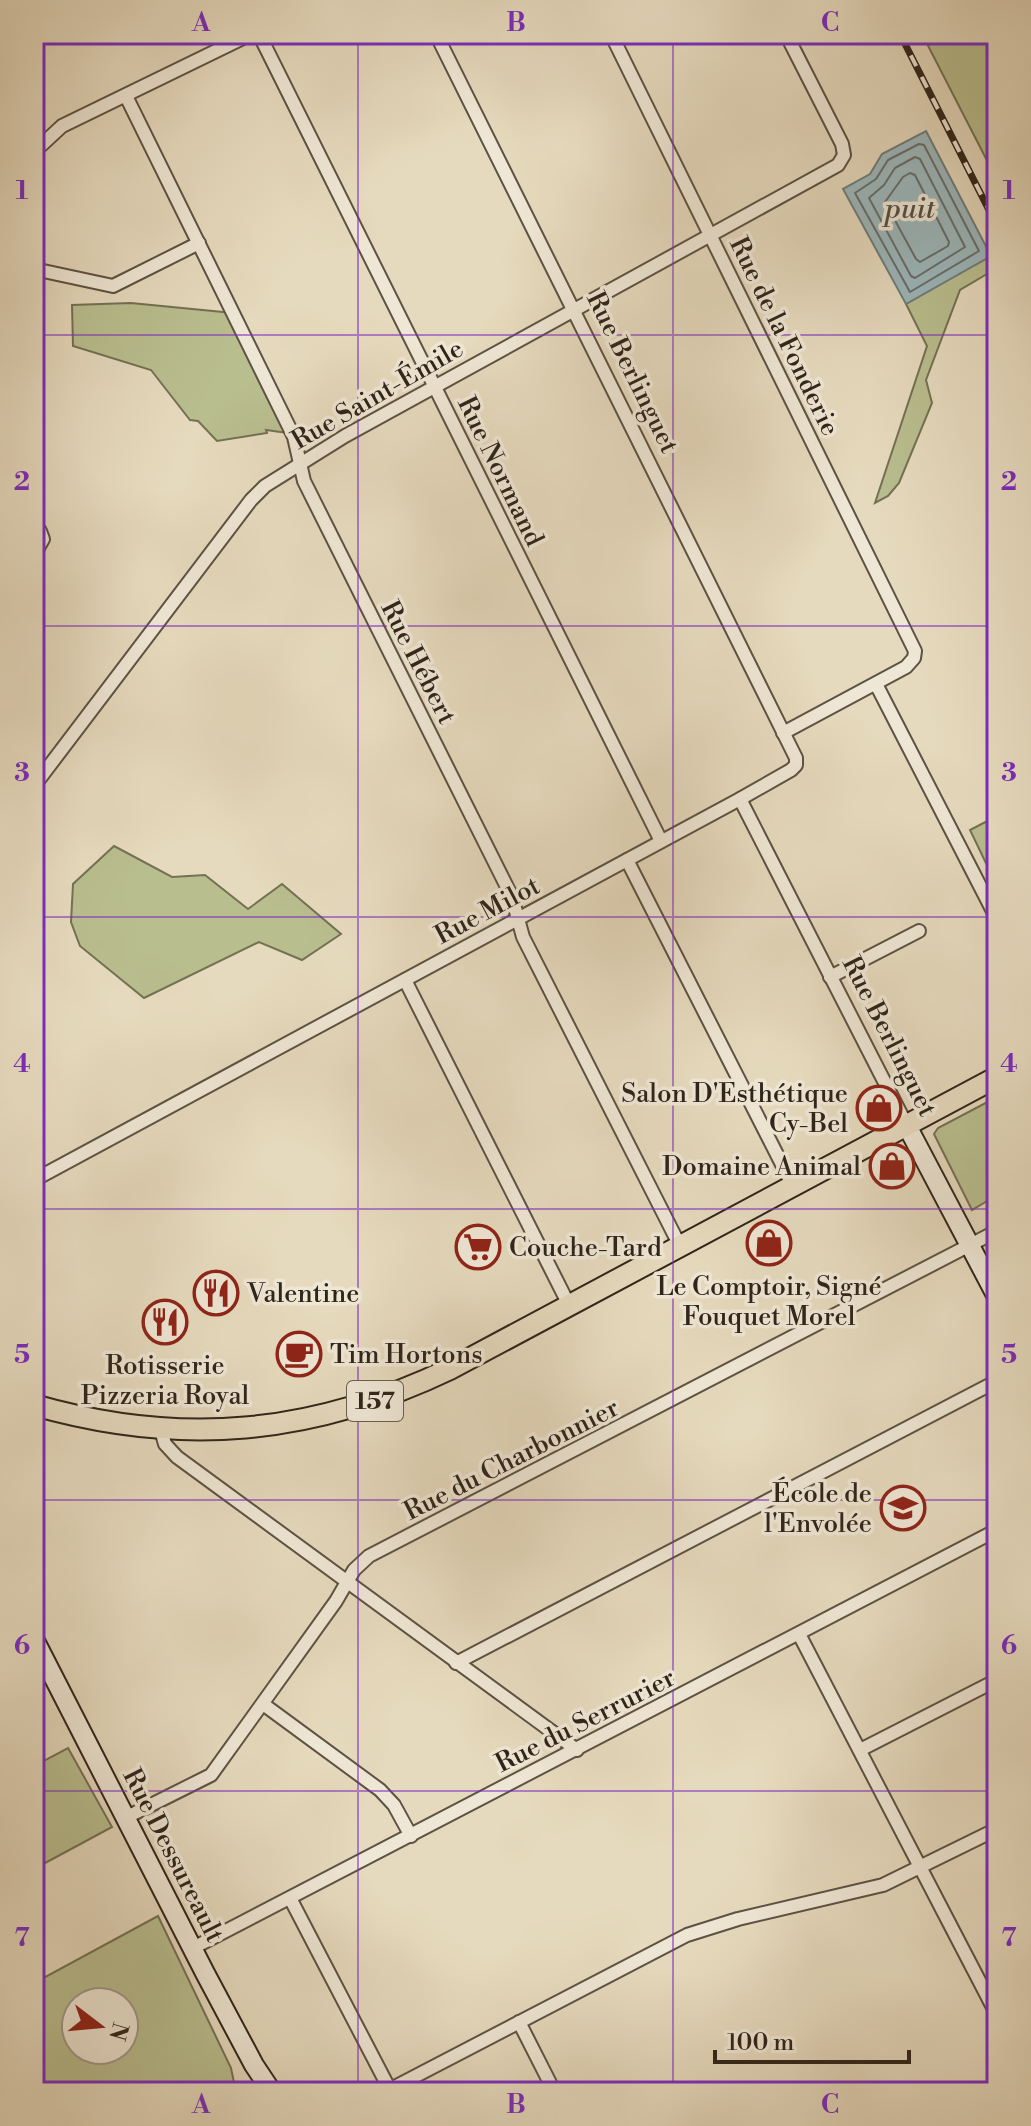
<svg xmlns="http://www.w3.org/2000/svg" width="1031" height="2126" viewBox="0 0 1031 2126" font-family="'Libre Bodoni',serif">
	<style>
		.green { fill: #b9be8f; stroke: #747154; stroke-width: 2; fill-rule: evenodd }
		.water { fill: #9cb8bd; stroke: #707d7c; stroke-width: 2 }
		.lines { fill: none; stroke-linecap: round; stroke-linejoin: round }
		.shore { stroke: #666e6c; stroke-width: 2 }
		.street-casing { stroke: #5d5243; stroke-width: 16 }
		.secondary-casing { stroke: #2f241a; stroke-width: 22 }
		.primary-casing { stroke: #2f241a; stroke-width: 24 }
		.street { stroke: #efe7d5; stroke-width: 12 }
		.secondary { stroke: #efe7d5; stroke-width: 18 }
		.primary { stroke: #e6dabe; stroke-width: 20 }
		.rail-casing { stroke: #2f241a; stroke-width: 7 }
		.rail { stroke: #efe7d5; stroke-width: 4; stroke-dasharray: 12; stroke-linecap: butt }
		.grid { fill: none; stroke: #7b2cbf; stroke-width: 2; stroke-opacity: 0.55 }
		.labels { text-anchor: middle; stroke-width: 7; stroke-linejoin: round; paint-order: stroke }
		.shield { fill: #efe7d5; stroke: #695e52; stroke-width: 2 }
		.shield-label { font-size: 24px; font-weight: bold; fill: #2f241a }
		.street-label { font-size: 26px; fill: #2f241a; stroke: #efe7d5 }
		.poi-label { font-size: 26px; fill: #2f241a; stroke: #efe7d5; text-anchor: end }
		.water-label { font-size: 28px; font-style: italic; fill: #50504b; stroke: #efe7d5 }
		.neatline { fill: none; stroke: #7b2cbf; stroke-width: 3 }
		.grid-label { font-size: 26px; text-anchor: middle; font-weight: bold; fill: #7b2cbf }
	</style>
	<rect width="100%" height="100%" fill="#e6dabe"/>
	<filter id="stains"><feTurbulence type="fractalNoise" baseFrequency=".0025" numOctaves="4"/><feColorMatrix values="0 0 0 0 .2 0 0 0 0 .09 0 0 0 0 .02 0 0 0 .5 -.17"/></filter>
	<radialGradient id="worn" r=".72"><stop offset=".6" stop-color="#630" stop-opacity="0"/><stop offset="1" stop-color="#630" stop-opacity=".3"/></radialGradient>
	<!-- green -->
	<g class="green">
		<polygon points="922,34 986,34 997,56 997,180"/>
		<polygon points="996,252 997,279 992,271 960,290 926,380 932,403 899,483 888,496 875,503 927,346 906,304"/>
		<polygon points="131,303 233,313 288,433 266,430 267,433 217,441 198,421 190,420 151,370 73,346 72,305"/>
		<polygon points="997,816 997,886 970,830"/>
		<polygon points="114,846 172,877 205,875 248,909 282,884 341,934 302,960 259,942 144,998 80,946 71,922 73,884"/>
		<polygon points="997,1097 997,1195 972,1210 934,1134 938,1128"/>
		<polygon points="68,1748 112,1827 34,1869 34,1766"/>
		<path d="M158,1916l73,152 5,24h-202v-109zM124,2002v48h-48v-48z"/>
	</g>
	<!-- water -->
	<polygon class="water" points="926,131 991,256 906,304 843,189 870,174 882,154"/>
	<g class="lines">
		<!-- shore -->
		<g class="shore">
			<polygon points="919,144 924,145 979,251 910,292 855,193 876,179 888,160"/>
			<polygon points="915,157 920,159 965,247 915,278 911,276 869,198 884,185 895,168"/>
			<polygon points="910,173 915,175 949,242 948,246 920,262 916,259 885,202 903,177"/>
		</g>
		<!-- street casing -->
		<g class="street-casing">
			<g id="street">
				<polyline points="259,34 661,841"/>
				<polyline points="611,34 915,651 914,658 906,667 783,733"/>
				<polyline points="126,96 294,437 304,481 512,897 523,937 680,1246"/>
				<polyline points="34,152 62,126 251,34"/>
				<polyline points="34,269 113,286 199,243"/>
				<polyline points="34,528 40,531 43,539 34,555"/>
				<polyline points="876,684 997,919"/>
				<polyline points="34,786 251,500 265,486 345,436 838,165 844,155 842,144 786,34"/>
				<polyline points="740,799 906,1124"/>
				<polyline points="627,860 793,1186"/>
				<polyline points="830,977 919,931"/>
				<polyline points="405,980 569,1305"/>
				<polyline points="34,1180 740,799 791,770 796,765 796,758 436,34"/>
				<polyline points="161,1430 165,1444 177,1457 577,1750"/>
				<polyline points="799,1634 997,2015"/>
				<polyline points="456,1663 997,1381"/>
				<polyline points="263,1704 380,1790 394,1805 411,1836"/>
				<polyline points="860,1750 997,1680"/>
				<polyline points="125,1818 211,1775 336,1601 354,1570 369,1556 997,1231"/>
				<polyline points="290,1898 390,2090"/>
				<polyline points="193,1948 997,1530"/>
				<polyline points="519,2022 551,2085 538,2092"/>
				<polyline points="385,2092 687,1935 738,1919 883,1885 997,1829"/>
			</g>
		</g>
		<!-- secondary casing -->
		<g class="secondary-casing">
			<g id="secondary">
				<polyline points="906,1124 997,1297"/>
				<polyline points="34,1639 205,1973 254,2065 272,2092"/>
			</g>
		</g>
		<!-- primary casing -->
		<g class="primary-casing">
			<path id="primary" d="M34,1405c147,42 278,30 416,-36l547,-292"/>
		</g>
		<!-- street -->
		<use href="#street" class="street"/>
		<!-- secondary -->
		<use href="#secondary" class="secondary"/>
		<!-- primary -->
		<use href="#primary" class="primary"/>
		<!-- rail casing -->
		<g class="rail-casing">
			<polyline id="rail" points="900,34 997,226"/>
		</g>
		<!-- rail -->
		<use href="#rail" class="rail"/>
	</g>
	<!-- grid -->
	<path class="grid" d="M358,34v2058M673,34v2058M34,335h963M34,626h963M34,917h963M34,1209h963M34,1500h963M34,1791h963"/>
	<!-- icons -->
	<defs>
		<g id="shop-ring" transform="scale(2.3)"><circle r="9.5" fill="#efe7d5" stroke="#8f2418" stroke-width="1.5"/><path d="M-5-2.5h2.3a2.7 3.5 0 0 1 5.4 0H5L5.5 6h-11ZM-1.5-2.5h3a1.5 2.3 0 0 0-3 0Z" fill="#8f2418"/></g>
		<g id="supermarket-ring" transform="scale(2.3)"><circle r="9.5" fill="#efe7d5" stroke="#8f2418" stroke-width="1.5"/><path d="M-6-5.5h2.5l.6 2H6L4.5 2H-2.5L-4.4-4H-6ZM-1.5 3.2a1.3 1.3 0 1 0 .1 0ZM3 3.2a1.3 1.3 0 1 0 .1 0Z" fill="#8f2418"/></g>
		<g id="restaurant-ring" transform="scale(2.3)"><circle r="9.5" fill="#efe7d5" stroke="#8f2418" stroke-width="1.5"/><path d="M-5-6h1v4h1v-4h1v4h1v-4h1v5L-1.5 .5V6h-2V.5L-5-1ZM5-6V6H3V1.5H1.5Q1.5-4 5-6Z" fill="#8f2418"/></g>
		<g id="cafe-ring" transform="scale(2.3)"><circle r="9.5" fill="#efe7d5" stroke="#8f2418" stroke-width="1.5"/><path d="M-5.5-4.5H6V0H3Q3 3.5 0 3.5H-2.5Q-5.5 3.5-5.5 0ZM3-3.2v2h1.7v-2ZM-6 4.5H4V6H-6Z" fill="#8f2418"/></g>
		<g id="school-ring" transform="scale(2.3)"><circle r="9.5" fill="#efe7d5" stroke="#8f2418" stroke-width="1.5"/><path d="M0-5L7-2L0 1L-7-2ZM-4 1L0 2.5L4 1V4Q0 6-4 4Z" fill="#8f2418"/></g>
	</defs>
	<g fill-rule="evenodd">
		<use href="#shop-ring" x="879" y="1108"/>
		<use href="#shop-ring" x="892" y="1166"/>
		<use href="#shop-ring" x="769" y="1243"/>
		<use href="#supermarket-ring" x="478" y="1247"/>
		<use href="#restaurant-ring" x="216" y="1293"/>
		<use href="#restaurant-ring" x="165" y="1322"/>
		<use href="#cafe-ring" x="299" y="1354"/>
		<use href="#school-ring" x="903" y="1508"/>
	</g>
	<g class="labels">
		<!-- shield labels -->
		<rect class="shield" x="347" y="1381" width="56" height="40" rx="6"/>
		<g class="shield-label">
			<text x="375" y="1409">157</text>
		</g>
		<!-- street labels -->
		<g class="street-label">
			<text transform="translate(785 336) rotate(64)" y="9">Rue de la Fonderie</text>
			<text transform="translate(633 372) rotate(64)" y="9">Rue Berlinguet</text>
			<text transform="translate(377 394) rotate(-30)" y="9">Rue Saint-Émile</text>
			<text transform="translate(501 471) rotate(64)" y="9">Rue Normand</text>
			<text transform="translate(419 662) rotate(63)" y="9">Rue Hébert</text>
			<text transform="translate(487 910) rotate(-28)" y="9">Rue Milot</text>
			<text transform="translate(890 1036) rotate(63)" y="9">Rue Berlinguet</text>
			<text transform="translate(511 1459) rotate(-27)" y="9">Rue du Charbonnier</text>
			<text transform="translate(585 1720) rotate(-27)" y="9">Rue du Serrurier</text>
			<text transform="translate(174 1855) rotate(63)" y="9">Rue Dessureault</text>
		</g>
		<!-- poi labels -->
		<g class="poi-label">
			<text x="848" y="1102">Salon D'Esthétique<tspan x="848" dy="30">Cy-Bel</tspan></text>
			<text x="861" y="1175">Domaine Animal</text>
			<text x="509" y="1256" text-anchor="start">Couche-Tard</text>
			<text x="769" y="1295" text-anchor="middle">Le Comptoir, Signé<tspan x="769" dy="30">Fouquet Morel</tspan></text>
			<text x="247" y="1302" text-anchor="start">Valentine</text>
			<text x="330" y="1363" text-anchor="start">Tim Hortons</text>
			<text x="165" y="1374" text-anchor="middle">Rotisserie<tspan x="165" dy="30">Pizzeria Royal</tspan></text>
			<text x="872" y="1502">École de<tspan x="872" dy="30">l'Envolée</tspan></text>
		</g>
		<!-- water labels -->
		<g class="water-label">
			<text x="910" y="218">puit</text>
		</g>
	</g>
	<!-- margin -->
	<rect width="1031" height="2126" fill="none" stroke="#e6dabe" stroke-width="88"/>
	<!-- north arrow -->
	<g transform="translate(100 2026) rotate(106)"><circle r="38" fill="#efe7d5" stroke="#a2998a" stroke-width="2"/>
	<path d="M0-6L14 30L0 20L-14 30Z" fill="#8f2418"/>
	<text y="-12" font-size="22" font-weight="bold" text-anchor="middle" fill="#2f241a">N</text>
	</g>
	<!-- scale -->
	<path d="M715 2050v12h194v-12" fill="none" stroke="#2f241a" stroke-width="4"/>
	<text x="727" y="2050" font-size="24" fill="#2f241a" stroke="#efe7d5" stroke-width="6" paint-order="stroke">100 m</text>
	<rect x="44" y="44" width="943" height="2038" class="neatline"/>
	<g class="grid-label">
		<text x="201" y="31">A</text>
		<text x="516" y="31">B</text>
		<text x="830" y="31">C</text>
		<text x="22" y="199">1</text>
		<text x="1009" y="199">1</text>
		<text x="22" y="490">2</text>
		<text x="1009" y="490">2</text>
		<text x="22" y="781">3</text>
		<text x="1009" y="781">3</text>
		<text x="22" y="1072">4</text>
		<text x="1009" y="1072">4</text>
		<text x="22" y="1363">5</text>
		<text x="1009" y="1363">5</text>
		<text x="22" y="1654">6</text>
		<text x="1009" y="1654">6</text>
		<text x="22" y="1946">7</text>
		<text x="1009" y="1946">7</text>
		<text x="201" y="2113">A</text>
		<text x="516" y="2113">B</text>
		<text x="830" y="2113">C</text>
	</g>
	<rect width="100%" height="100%" filter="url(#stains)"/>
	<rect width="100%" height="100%" fill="url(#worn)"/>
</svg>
